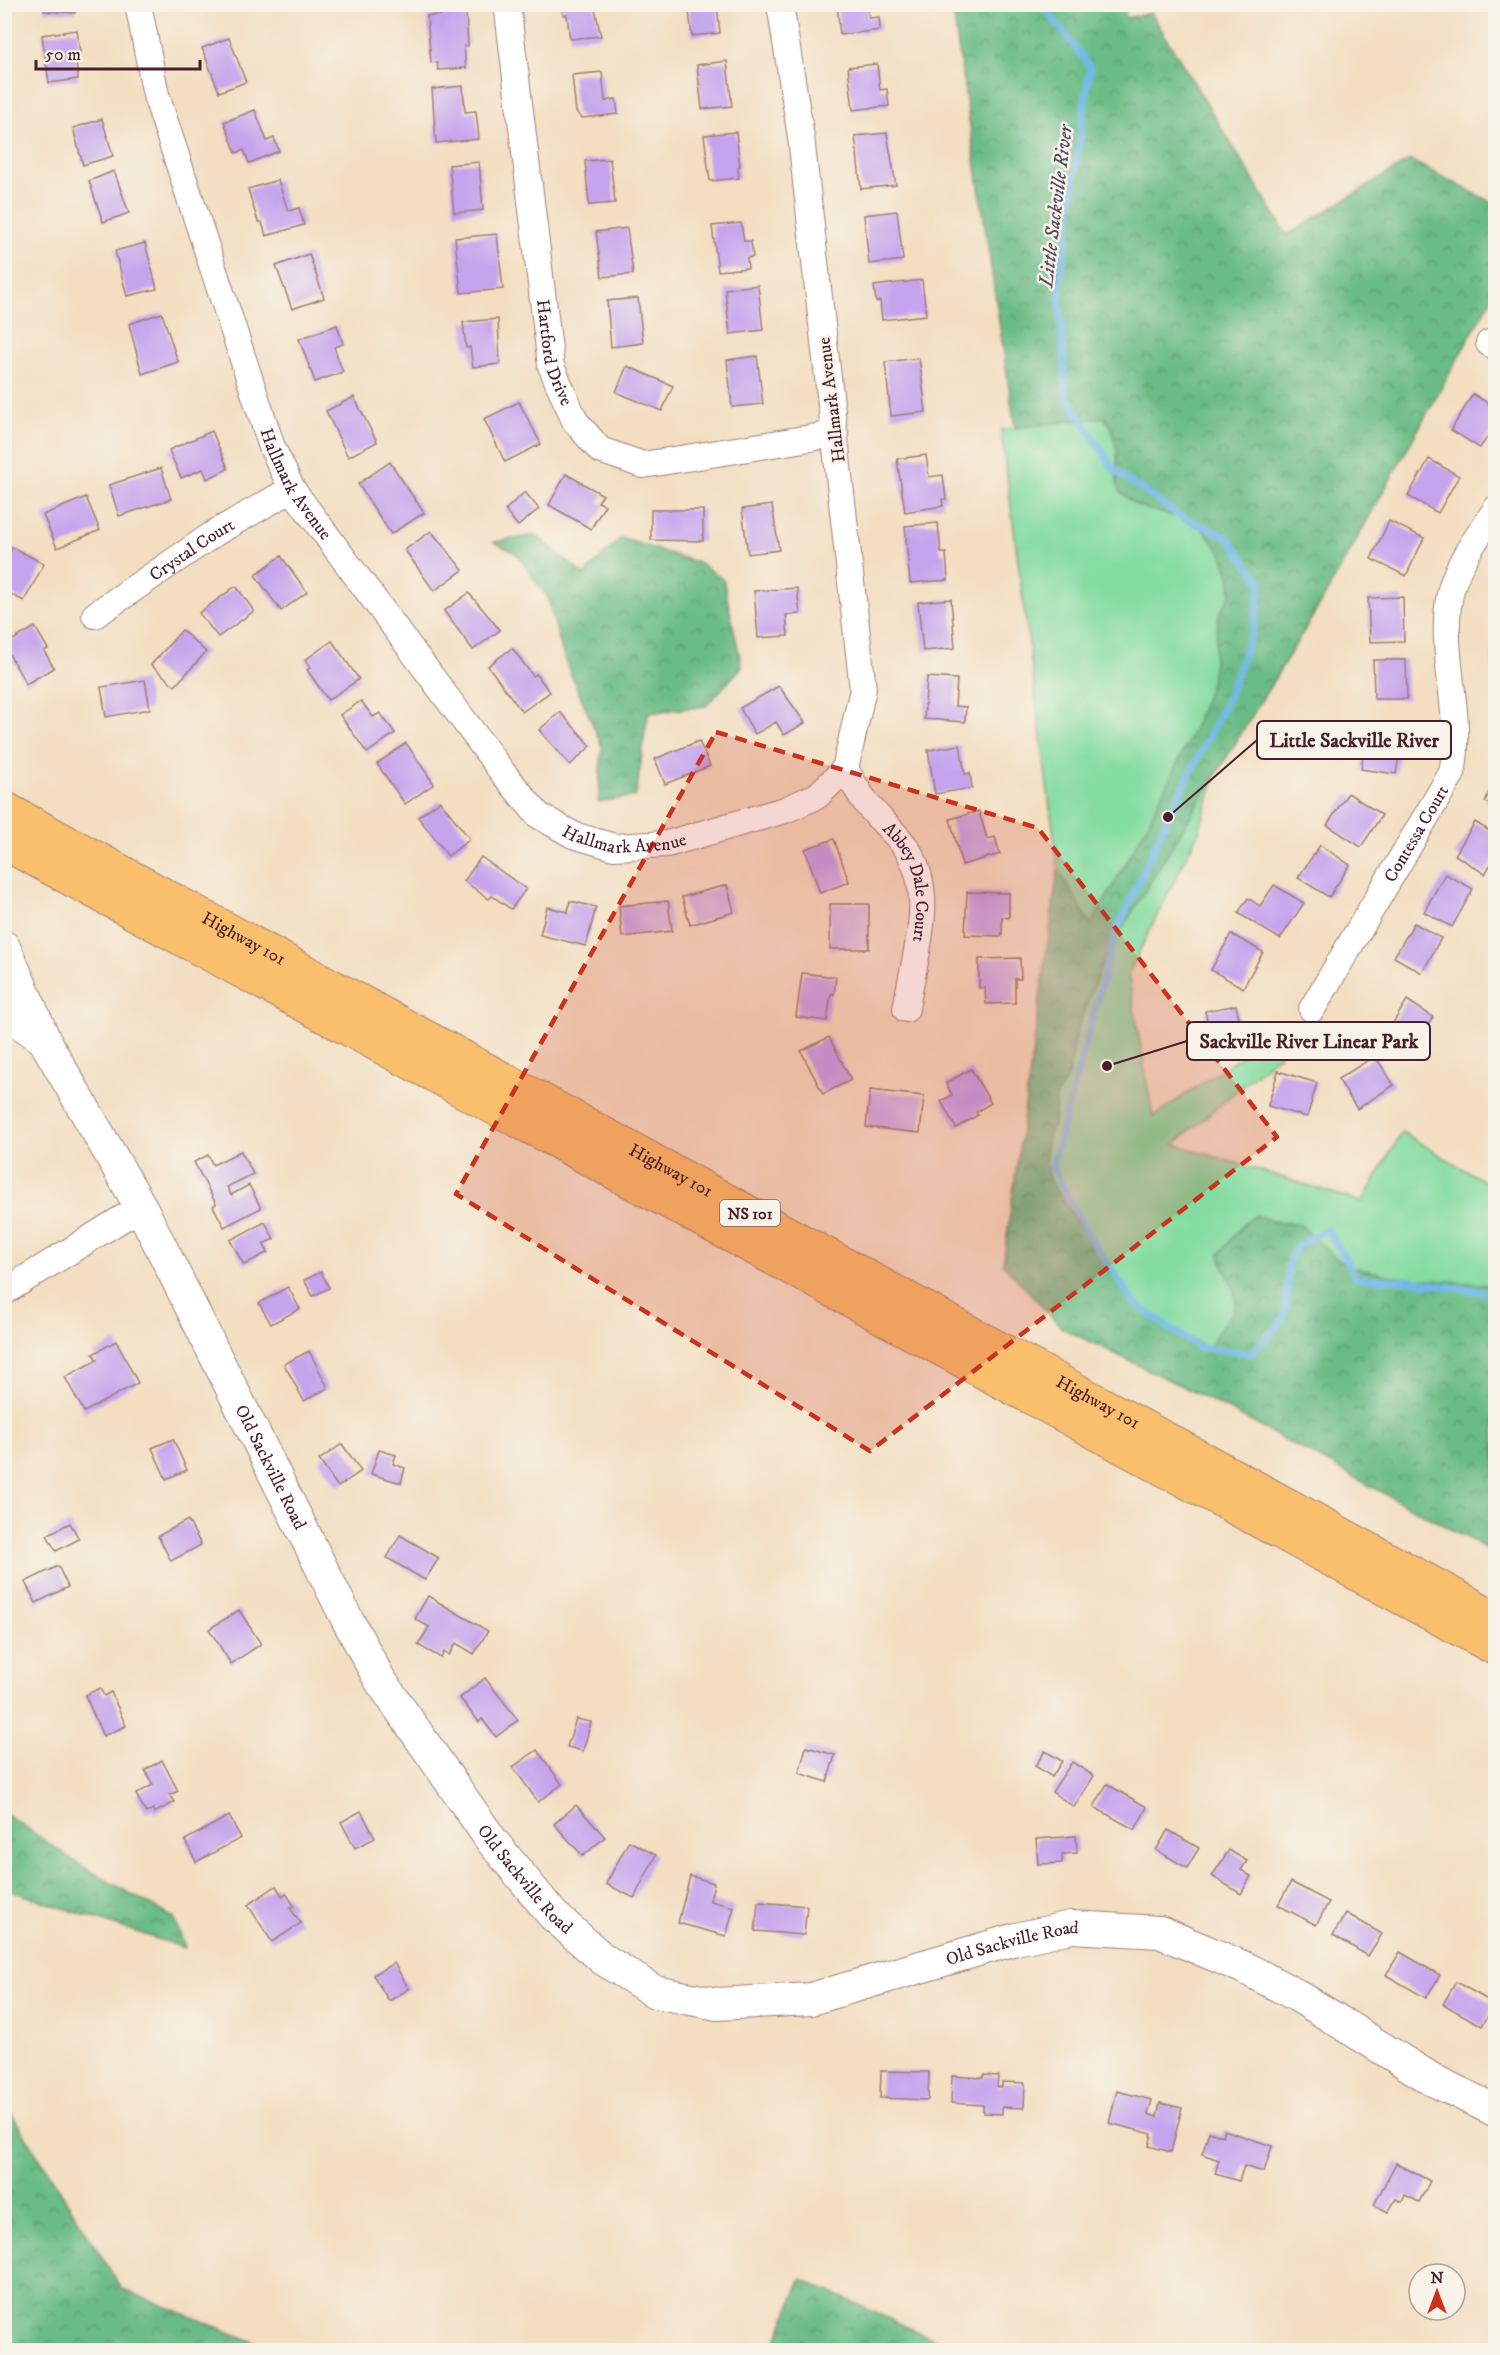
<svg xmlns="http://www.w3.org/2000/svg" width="1500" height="2355" viewBox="0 0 1500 2355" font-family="'IM FELL DW Pica',serif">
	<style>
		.forest { fill: url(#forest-crowns); stroke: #5a6e58; stroke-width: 1.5 }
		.park { fill: #84dca0; stroke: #677e66; stroke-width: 1.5 }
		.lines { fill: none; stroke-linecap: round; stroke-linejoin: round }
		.stream { stroke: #71b8e8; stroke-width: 7 }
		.building { fill: #c5a3ed }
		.minor-casing { stroke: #9e7e76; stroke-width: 28 }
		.tertiary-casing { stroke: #9e7e76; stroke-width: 34 }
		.motorway-casing { stroke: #9e7e76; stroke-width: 35 }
		.minor { stroke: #fff; stroke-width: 26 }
		.tertiary { stroke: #fff; stroke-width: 32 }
		.motorway { stroke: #f9bf6d; stroke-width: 33 }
		.marked { fill: #c8321e; fill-opacity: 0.2; stroke: #c8321e; stroke-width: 4.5; stroke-dasharray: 12 8; stroke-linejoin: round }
		.labels { text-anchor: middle; stroke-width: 5; stroke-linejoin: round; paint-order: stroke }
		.shield { fill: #f7f3e8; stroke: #7e5f64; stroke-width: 1.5 }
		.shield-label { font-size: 16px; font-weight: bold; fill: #4a1f2b }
		.street-label { font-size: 18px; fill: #4a1f2b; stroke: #f7f3e8 }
		.water-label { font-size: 20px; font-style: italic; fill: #564d64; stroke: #f7f3e8 }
		.leader { fill: none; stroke: #4a1f2b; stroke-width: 2 }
		.callout-dot { fill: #4a1f2b; stroke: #f7f3e8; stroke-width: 2 }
		.callout { fill: #f7f3e8; stroke: #4a1f2b; stroke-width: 2 }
		.callout-label { font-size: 20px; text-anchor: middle; font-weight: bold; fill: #4a1f2b }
	</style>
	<defs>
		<pattern id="forest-crowns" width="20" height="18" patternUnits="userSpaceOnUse" patternTransform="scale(1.5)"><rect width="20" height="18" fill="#6bbc86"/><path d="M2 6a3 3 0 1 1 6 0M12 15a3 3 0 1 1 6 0" fill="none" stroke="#5a986e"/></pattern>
	</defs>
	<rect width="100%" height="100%" fill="#f7f3e8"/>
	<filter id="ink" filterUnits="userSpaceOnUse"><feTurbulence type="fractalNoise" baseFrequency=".0167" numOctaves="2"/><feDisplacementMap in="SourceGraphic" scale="12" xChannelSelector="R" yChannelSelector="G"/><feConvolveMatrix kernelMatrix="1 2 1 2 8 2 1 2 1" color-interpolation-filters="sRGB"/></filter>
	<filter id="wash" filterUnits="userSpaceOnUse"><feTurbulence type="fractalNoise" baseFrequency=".008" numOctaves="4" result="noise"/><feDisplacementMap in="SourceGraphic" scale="24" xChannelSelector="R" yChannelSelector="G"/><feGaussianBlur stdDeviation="1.35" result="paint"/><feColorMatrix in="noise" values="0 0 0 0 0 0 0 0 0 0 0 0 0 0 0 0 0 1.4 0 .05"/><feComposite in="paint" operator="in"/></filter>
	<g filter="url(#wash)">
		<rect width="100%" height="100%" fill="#f3dec1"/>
		<!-- forest -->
		<g class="forest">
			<path d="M1124,4l2,14 25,-5 136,222 123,-75 85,44v88l-173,309 -217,356 -27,70 -10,49 -12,20 -2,26 -6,14 1,42 41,65 12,14 4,12 49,48 28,18 30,8 6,-16 15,-17c1,-22 -12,-34 -14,-56l25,-32 11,-7 25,8h17c18,14 32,36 54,43 44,15 98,13 143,20v267l-277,-149 -156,-76 -59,-64 55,-395 33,55 55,-97 68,-170 5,-42 12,-23 -1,-14 -9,-26 -23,-30 -48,-12 -14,-5 -17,-14 -2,-8v-34l-10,-30 -3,-2 -89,11 -63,-423z"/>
			<polygon points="536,535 584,575 621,538 699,563 723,579 742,667 706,706 648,713 636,796 598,802 602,746 564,658 548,598 516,553 494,542"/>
			<polygon points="5,1813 83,1867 174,1918 185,1948 5,1889"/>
			<polygon points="4,2102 122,2289 274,2350 5,2350"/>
			<polygon points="801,2279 958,2350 773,2350"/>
		</g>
		<!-- park -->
		<g class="park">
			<polygon points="1104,417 1111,426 1117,449 1117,483 1119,491 1136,505 1150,510 1197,522 1221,552 1230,578 1231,593 1219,615 1211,683 1193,731 1146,827 1091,925 1058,869 1001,430"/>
			<path d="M1217,772l-18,59 -71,143 25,143 116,-80 14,14 -109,93 188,58 40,-70 93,56v98c-46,-7 -98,-4 -143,-20 -22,-7 -36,-29 -54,-43h-17l-25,-8 -11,7 -25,32c2,17 20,39 15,53 -4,13 -17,18 -22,36l-7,4 -23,-12 -52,-36 -25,-31 -4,-11 -12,-14 -41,-65 -4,-19 3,-23 6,-14 2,-26 12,-20 10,-49 27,-70z"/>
		</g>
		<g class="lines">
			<!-- stream -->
			<path class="stream" d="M1042,4l48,63 -31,223 7,105 49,76 66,46 47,20 33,46 -7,43 -26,72 -60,119 -53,118 -63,231 34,66 49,72 63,43 53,7c8,-9 31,-29 33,-39 11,-46 -13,-64 44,-85l29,48 56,3 83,13"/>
		</g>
		<g id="blocks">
			<!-- building -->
			<g class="building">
				<polygon points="45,4 76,4 75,13 44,11"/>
				<polygon points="562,4 594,4 601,36 570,39 567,15 563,15"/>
				<polygon points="688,4 717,4 720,33 692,36"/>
				<polygon points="837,4 867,4 869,18 879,17 880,30 840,35"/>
				<polygon points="466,13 468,46 464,46 466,68 438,70 437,62 431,63 427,16"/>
				<polygon points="77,30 80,53 75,54 78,79 49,83 42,35"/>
				<polygon points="229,38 246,82 219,92 202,48"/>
				<polygon points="727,61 732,106 702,109 697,65"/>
				<polygon points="877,64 880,90 887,89 889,106 853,110 848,67"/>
				<polygon points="602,72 605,101 616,99 618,114 582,118 576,112 572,75"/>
				<polygon points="463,86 465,112 476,111 479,139 436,143 432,89"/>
				<polygon points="255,110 267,141 274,138 279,151 249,163 244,150 236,153 224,122"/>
				<polygon points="102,119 113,156 83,165 73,128"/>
				<polygon points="736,132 740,166 738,167 739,178 710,181 704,135"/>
				<polygon points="887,133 896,185 861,189 855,136"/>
				<polygon points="610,159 615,203 589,205 585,161"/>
				<polygon points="479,162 483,210 454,213 449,165"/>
				<polygon points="114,171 129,213 103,222 89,181"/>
				<polygon points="278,180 288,211 299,208 304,225 266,236 262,222 258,222 248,189"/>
				<polygon points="897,211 903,260 869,264 864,215"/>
				<polygon points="741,223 744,241 751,241 753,257 747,258 748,268 718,271 712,226"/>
				<polygon points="627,228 633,274 602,277 596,232"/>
				<polygon points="497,234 503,289 461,293 455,238"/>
				<polygon points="145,243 157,289 127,296 115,251"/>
				<polygon points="309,254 324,298 292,309 276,266"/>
				<polygon points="922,280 926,315 882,320 880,301 876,302 874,286"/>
				<polygon points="758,285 763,330 730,334 725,289"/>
				<polygon points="638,298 643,343 611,347 607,301"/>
				<polygon points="162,313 178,362 142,374 129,324"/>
				<polygon points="498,319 500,364 473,367 470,347 466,348 463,322"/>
				<polygon points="337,325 343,344 334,347 343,372 315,382 299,339"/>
				<polygon points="757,356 763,404 732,407 727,360"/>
				<polygon points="919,358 926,412 891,416 885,362"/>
				<polygon points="627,366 673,386 662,411 616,392"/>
				<polygon points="1473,394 1496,408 1496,424 1480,448 1451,430"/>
				<polygon points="354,397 377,442 348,457 326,411"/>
				<polygon points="519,402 541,444 505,462 484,419"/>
				<polygon points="212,431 228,469 207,479 203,469 181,478 169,450"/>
				<polygon points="926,455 929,477 943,475 946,499 942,499 943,506 905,512 897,459"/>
				<polygon points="1429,459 1459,476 1438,513 1408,496"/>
				<polygon points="390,462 424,513 391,534 358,484"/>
				<polygon points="161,468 171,499 119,516 109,485"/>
				<polygon points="566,474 603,495 598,502 605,505 591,529 549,505"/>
				<polygon points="525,492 539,509 518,526 505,510"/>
				<polygon points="86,497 100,530 57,548 43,515"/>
				<polygon points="772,505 779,550 748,554 742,509"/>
				<polygon points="651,510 703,510 703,541 651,540"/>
				<polygon points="1389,521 1424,538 1406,576 1371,559"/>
				<polygon points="938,523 941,553 946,553 948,580 910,583 905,526"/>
				<polygon points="431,531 463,570 434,591 405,550"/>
				<polygon points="12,547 44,564 24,601 4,591 4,552 9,554"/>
				<polygon points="281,556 307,592 281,611 255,575"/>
				<polygon points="236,586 254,611 218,637 199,613"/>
				<polygon points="797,588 800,614 786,615 788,636 758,638 754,591"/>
				<polygon points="469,593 500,630 473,650 444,611"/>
				<polygon points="1403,597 1404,641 1370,642 1368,598"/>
				<polygon points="951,599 955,648 923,651 918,602"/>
				<polygon points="35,627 48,649 44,651 54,668 26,684 4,645"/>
				<polygon points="182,630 206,652 175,686 151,665"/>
				<polygon points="332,641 359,679 328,700 307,670 310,668 305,660"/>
				<polygon points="1492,643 1496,643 1496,684 1493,684"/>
				<polygon points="512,648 533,676 536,674 550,692 522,712 488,666"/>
				<polygon points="1373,660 1406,660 1407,699 1374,699"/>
				<polygon points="927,677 957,679 955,706 966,707 965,722 924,719"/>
				<polygon points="145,680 150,709 106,717 101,687"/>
				<polygon points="779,686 805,723 784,735 776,722 755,734 740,708"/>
				<polygon points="361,701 373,717 380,713 395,733 367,753 340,715"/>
				<polygon points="560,712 591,746 570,765 539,730"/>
				<polygon points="1367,730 1402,735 1396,774 1361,769"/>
				<polygon points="699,741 710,766 665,784 655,759"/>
				<polygon points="406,743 434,784 405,804 377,764"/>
				<polygon points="960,745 965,774 970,773 972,788 935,794 928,750"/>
				<polygon points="1495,776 1496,776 1496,806 1485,802"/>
				<polygon points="1348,793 1382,815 1361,847 1327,825"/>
				<polygon points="440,801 470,839 448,856 418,817"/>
				<polygon points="979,811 987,839 995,837 1000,854 962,865 950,819"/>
				<polygon points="1475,822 1496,835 1496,855 1485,874 1455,855"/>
				<polygon points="834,839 849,882 820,893 805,849"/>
				<polygon points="1320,845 1350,865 1329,897 1298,878"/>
				<polygon points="481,857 526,889 511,909 492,896 489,899 464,881"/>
				<polygon points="1445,874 1473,889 1452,927 1424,912"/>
				<polygon points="727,885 734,912 690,925 682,897"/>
				<polygon points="1274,885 1304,903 1280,939 1238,913 1248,898 1260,906"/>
				<polygon points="967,892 1009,893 1009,918 1002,917 1002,936 965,935"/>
				<polygon points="570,901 596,907 586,946 540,935 547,907 568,912"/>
				<polygon points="668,901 672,931 622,937 619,906"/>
				<rect x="830" y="904" width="39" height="45"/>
				<polygon points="1414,923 1441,938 1422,973 1394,957"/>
				<polygon points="1231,934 1263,952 1243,988 1211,970"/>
				<polygon points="1020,958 1021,979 1015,979 1015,1003 986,1004 985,988 979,988 979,959"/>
				<polygon points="802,973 836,977 834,994 831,994 827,1021 796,1017"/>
				<polygon points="1407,1000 1433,1017 1413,1049 1387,1033"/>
				<polygon points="1236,1005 1245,1043 1214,1050 1205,1011"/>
				<polygon points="829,1037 851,1080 823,1094 801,1051"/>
				<polygon points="1375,1056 1394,1085 1357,1109 1338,1079"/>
				<polygon points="971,1069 991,1103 976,1112 978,1115 956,1128 941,1101 952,1095 946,1083"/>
				<polygon points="1278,1071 1317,1083 1307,1117 1268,1106"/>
				<polygon points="870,1090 924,1096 920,1133 866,1127"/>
				<polygon points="241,1151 253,1174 227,1187 231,1195 249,1185 261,1208 224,1227 213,1206 216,1204 194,1162 208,1155 213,1165"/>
				<polygon points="265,1222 274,1239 263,1244 268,1252 244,1265 230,1240"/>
				<polygon points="321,1272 329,1288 313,1296 304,1280"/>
				<polygon points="288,1287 300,1309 271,1324 259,1303"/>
				<polygon points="116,1341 138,1383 84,1412 65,1377 97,1360 93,1354"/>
				<polygon points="309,1351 328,1388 304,1401 284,1364"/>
				<polygon points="173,1439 187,1470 166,1479 152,1448"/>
				<polygon points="342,1444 361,1471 338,1487 319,1460"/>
				<polygon points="379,1450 396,1455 393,1464 405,1468 401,1483 371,1474"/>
				<polygon points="188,1520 201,1545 171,1561 158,1536"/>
				<polygon points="70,1523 79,1539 56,1551 47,1535"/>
				<polygon points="400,1535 439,1558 425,1580 387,1558"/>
				<polygon points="58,1566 68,1587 36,1603 25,1582"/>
				<polygon points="428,1596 488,1631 474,1654 456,1643 449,1655 444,1652 441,1658 418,1645 429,1627 415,1619"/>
				<polygon points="239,1610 261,1644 231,1664 209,1629"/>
				<polygon points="485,1678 518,1720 496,1737 482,1719 479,1722 460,1698"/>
				<polygon points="100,1688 104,1696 111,1692 126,1726 103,1736 85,1695"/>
				<polygon points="576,1719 591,1722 583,1751 567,1747"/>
				<polygon points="806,1747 835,1755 827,1782 799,1773"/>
				<polygon points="537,1750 562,1784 538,1802 513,1767"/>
				<polygon points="1045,1751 1062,1761 1052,1777 1035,1766"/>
				<polygon points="162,1760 178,1791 170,1795 175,1802 154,1813 153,1809 146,1813 136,1794 153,1785 145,1770"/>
				<polygon points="1072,1762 1094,1776 1074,1807 1052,1792"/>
				<polygon points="1107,1784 1147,1807 1135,1830 1094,1807"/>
				<polygon points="576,1805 605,1837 583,1856 554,1824"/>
				<polygon points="361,1811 375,1838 355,1848 341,1822"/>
				<polygon points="229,1816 241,1838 196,1862 185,1840"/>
				<polygon points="1168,1830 1199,1848 1187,1868 1156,1850"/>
				<polygon points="1076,1836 1077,1853 1062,1854 1062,1863 1038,1864 1036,1839"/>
				<polygon points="629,1841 656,1855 634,1898 606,1884"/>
				<polygon points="1229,1850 1247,1861 1241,1870 1251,1876 1241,1894 1212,1876"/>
				<polygon points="690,1876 714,1883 710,1901 734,1907 726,1936 678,1923"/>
				<polygon points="1291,1882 1329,1902 1316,1925 1278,1905"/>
				<polygon points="276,1886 282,1896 286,1893 294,1906 290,1908 301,1923 272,1942 248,1905"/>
				<polygon points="758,1902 807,1906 804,1935 755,1931"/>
				<polygon points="1346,1913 1382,1934 1368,1956 1333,1935"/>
				<polygon points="1400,1952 1440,1975 1426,1998 1386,1975"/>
				<polygon points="394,1963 409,1989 389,2001 373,1975"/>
				<polygon points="1456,1982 1495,2004 1482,2026 1443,2004"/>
				<polygon points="881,2071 929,2072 928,2100 880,2098"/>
				<polygon points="983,2075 998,2076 997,2087 1002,2087 1002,2082 1025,2083 1024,2108 1002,2107 1002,2114 983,2113 983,2105 951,2103 952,2076 983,2078"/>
				<polygon points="1117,2091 1152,2100 1148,2114 1157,2117 1160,2103 1182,2108 1171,2152 1149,2146 1152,2134 1109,2123"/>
				<polygon points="1224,2130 1272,2146 1264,2172 1244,2166 1239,2181 1215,2174 1219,2160 1202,2154 1209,2132 1222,2136"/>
				<polygon points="1396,2163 1430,2181 1419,2202 1405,2195 1402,2202 1396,2199 1388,2212 1374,2205"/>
			</g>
		</g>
	</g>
	<g filter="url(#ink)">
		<use href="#blocks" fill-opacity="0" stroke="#9e7e76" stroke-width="1.5"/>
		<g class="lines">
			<!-- minor casing -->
			<g class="minor-casing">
				<g id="minor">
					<path id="s1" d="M138,4l18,91 116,352 20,42 211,284 35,42 35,20 41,12 53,-3 118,-34 32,-14 28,-27 18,-80 -62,-552 -21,-133"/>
					<path id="s2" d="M507,4l44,362 24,55 25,29 43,15 192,-31"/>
					<polyline points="1489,343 1496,347"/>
					<path id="s3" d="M95,615l120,-82 77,-44"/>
					<path id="s4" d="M845,769c7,12 14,24 22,35 13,17 31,30 42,48 28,47 4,107 -3,157"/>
					<path id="s5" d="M1312,1009l140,-236c12,-59 -14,-121 -2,-179 6,-31 29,-58 46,-85"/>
					<polyline points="4,1015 47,1045"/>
					<polyline points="4,1292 123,1218 142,1209"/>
				</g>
			</g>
			<!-- tertiary casing -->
			<g class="tertiary-casing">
				<g id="tertiary">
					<path id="s6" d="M4,947l43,98 95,164 204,408 34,63 112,161 61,74 50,44 52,33 62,12 94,-5 205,-60 55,-12 89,5 85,36 53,28 135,84 63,31"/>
				</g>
			</g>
			<!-- motorway casing -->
			<g class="motorway-casing">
				<g id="motorway">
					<path id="s7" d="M4,808l1492,810"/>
					<polyline points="4,843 1496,1649"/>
				</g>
			</g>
			<!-- minor -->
			<use href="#minor" class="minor"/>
			<!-- tertiary -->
			<use href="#tertiary" class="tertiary"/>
			<!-- motorway -->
			<use href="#motorway" class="motorway"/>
		</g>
	</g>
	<!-- marked area -->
	<path class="marked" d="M716,732l322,96 239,309 -407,314 -414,-257z"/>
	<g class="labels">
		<!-- shield labels -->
		<rect class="shield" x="720" y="1200" width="60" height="26" rx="4.5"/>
		<g class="shield-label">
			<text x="750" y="1219">NS 101</text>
		</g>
		<!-- street labels -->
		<g class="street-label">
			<text dy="6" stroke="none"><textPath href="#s2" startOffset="352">Hartford Drive</textPath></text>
			<text transform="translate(831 400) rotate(-97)" y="6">Hallmark Avenue</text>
			<text dy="6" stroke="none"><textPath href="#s1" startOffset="507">Hallmark Avenue</textPath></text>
			<text dy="6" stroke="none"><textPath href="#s3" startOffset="117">Crystal Court</textPath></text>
			<text dy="6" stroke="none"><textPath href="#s1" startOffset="1011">Hallmark Avenue</textPath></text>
			<text dy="6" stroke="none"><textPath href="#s5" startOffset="204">Contessa Court</textPath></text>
			<text dy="6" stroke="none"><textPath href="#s4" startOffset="134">Abbey Dale Court</textPath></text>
			<text dy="6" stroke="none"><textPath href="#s7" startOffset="273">Highway 101</textPath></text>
			<text dy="6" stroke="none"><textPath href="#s7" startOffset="759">Highway 101</textPath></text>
			<text dy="6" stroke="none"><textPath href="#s7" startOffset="1245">Highway 101</textPath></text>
			<text dy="6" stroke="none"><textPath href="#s6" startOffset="585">Old Sackville Road</textPath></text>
			<text dy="6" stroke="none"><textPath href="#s6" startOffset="1071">Old Sackville Road</textPath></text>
			<text dy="6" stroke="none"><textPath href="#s6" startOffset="1611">Old Sackville Road</textPath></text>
		</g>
		<!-- water labels -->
		<g class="water-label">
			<text transform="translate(1055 206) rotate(-83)" y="7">Little Sackville River</text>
		</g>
	</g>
	<!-- callouts -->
	<path class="leader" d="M1168 817L1257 740M1107 1066L1187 1041"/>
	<g class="callout-dot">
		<circle cx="1168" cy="817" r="6"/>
		<circle cx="1107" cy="1066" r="6"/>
	</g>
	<g class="callout">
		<rect x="1257" y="721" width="194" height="38" rx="6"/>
		<rect x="1187" y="1022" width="243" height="38" rx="6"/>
	</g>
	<g class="callout-label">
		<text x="1354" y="747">Little Sackville River</text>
		<text x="1309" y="1048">Sackville River Linear Park</text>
	</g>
	<!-- margin -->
	<rect width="1500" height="2355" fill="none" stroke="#f7f3e8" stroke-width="24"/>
	<!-- north arrow -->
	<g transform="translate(1437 2292)"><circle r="28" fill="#f7f3e8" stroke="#b29e9c" stroke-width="1.5"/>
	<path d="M0-4.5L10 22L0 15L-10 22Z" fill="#c8321e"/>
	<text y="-9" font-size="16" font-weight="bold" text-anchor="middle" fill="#4a1f2b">N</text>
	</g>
	<!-- scale -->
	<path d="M36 60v9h164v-9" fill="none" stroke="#4a1f2b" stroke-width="3"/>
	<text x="45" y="60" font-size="18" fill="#4a1f2b" stroke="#f7f3e8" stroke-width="4.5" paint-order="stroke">50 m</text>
</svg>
